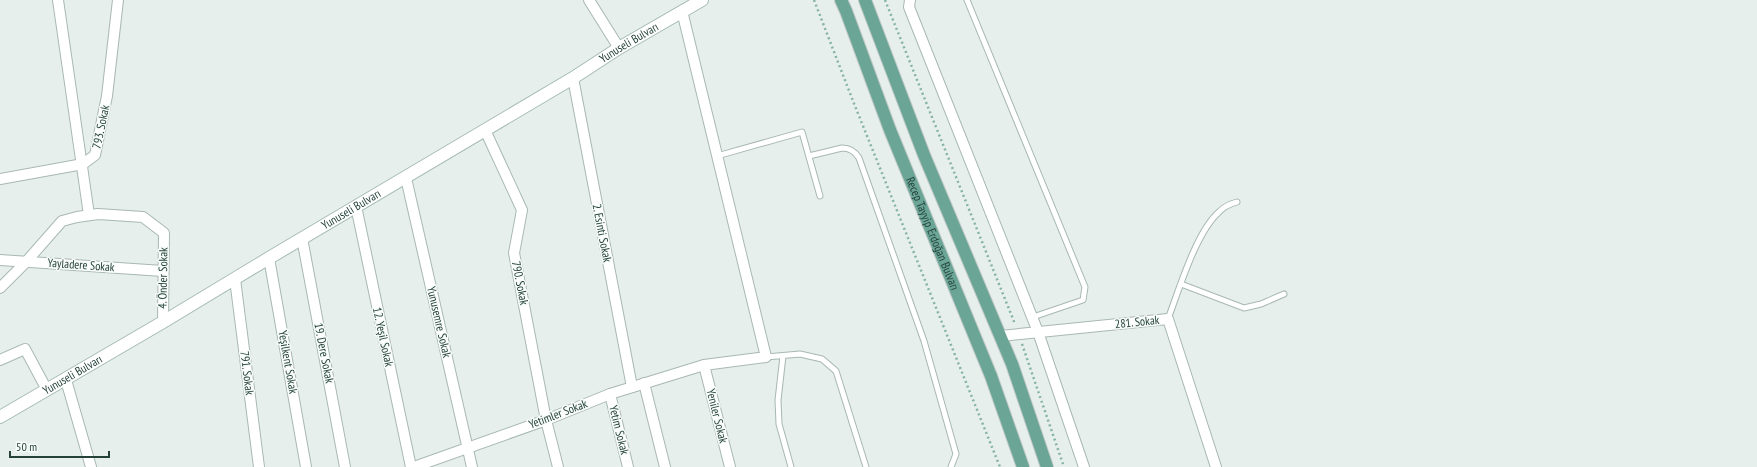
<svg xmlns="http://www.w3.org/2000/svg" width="1757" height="467" viewBox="0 0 1757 467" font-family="'PT Sans Narrow',sans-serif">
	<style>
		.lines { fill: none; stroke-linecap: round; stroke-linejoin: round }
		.lane-casing { stroke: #a8b8b2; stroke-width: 7 }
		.street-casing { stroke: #a8b8b2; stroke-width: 12 }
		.secondary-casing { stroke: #a4bbb3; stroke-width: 14 }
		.primary-casing { stroke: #c2cac8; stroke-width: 14 }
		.path { stroke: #86b3a5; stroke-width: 2.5; stroke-dasharray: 2 3; stroke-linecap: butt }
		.lane { stroke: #fff; stroke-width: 5 }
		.street { stroke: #fff; stroke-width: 10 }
		.secondary { stroke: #fff; stroke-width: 12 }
		.primary { stroke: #6aa596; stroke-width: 12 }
		.labels { text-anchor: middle; stroke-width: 3; stroke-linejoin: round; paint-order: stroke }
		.street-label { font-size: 12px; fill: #24423a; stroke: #f7fbf9 }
	</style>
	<rect width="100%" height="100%" fill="#e6efeb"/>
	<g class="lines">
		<!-- lane casing -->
		<g class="lane-casing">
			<g id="lane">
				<polyline points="967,0 1085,287 1083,300 1033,317"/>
				<polyline points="717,156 802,132 820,196"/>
				<path d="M809,156l33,-8c8,0 13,3 17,10l65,183 32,113 -5,13"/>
				<polyline points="1181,284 1244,308 1261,304 1284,294"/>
				<path d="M1168,319c11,-29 28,-87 51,-107 5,-6 11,-8 18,-10"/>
				<polyline points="783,356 778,400 779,424 791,467"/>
				<polyline points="766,357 800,354 822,359 836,371 866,467"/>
			</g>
		</g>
		<!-- street casing -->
		<g class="street-casing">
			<g id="street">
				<polyline points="58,0 89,215"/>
				<polyline points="589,0 619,48"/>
				<polyline points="910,0 909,7 1038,332 1084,467"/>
				<polyline points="573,78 632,387"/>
				<polyline points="485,130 522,210 514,253 546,420 558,467"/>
				<polyline points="406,178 472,467"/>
				<polyline points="0,179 83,164 95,155 107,96 118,0"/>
				<polyline points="356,206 411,467"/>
				<polyline points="302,238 345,467"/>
				<polyline points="269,258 306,467"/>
				<polyline points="0,260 163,271"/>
				<polyline points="235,279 259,467"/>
				<polyline points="0,288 26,262 62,221 77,217 98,214 143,217 164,233 163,322"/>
				<polyline points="1000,336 1168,319 1216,467"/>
				<polyline points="0,360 25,349 47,390"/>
				<polyline points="704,365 730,467"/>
				<polyline points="66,380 91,467"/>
				<polyline points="644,383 665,467"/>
				<polyline points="610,394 628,467"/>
				<polyline points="414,467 546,420 610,394 704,365 766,357 682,11"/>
			</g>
		</g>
		<!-- secondary casing -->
		<g class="secondary-casing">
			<g id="secondary">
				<path id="s1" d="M0,417l163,-95 106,-64 304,-180 46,-30 83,-48"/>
			</g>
		</g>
		<!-- primary casing -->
		<g class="primary-casing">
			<g id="primary">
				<path id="s2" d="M841,0l5,11 44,119 101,246 32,91"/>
				<polyline points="865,0 924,155 1012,364 1047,467"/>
			</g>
		</g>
		<!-- path -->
		<g class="path">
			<polyline points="814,0 853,101 1000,467"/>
			<polyline points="885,0 1015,324"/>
			<polyline points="1022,344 1064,467"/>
		</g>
		<!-- lane -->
		<use href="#lane" class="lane"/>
		<!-- street -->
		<use href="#street" class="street"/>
		<!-- secondary -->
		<use href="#secondary" class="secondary"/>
		<!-- primary -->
		<use href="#primary" class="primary"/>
	</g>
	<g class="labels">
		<!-- street labels -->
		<g class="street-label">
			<text dy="4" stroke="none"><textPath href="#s1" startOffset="732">Yunuseli Bulvarı</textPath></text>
			<text transform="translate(101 127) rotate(-78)" y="4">793. Sokak</text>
			<text dy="4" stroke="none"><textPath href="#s1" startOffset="408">Yunuseli Bulvarı</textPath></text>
			<text transform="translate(602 233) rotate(79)" y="4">2. Esinti Sokak</text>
			<text dy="4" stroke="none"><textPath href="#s2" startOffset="251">Recep Tayyip Erdoğan Bulvarı</textPath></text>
			<text transform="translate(81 265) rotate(4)" y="4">Yayladere Sokak</text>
			<text transform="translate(163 278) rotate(-89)" y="4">4. Önder Sokak</text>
			<text transform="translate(520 283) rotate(79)" y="4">790. Sokak</text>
			<text transform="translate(439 322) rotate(77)" y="4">Yunusemre Sokak</text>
			<text transform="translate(1137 322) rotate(-6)" y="4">281. Sokak</text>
			<text transform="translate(383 337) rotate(78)" y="4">12. Yeşil Sokak</text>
			<text transform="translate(324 353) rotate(79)" y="4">19. Dere Sokak</text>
			<text transform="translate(288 362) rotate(80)" y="4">Yeşilkent Sokak</text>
			<text transform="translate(247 373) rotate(83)" y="4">791. Sokak</text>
			<text dy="4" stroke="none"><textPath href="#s1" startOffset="84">Yunuseli Bulvarı</textPath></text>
			<text transform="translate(558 414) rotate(-21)" y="4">Yetimler Sokak</text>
			<text transform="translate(717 416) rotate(76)" y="4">Yeniler Sokak</text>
			<text transform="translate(619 430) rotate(76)" y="4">Yetim Sokak</text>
		</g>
	</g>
	<!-- scale -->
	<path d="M10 451v6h99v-6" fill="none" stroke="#24423a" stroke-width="2"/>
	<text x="16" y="451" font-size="12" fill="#24423a" stroke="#f7fbf9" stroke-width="3" paint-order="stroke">50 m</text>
</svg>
